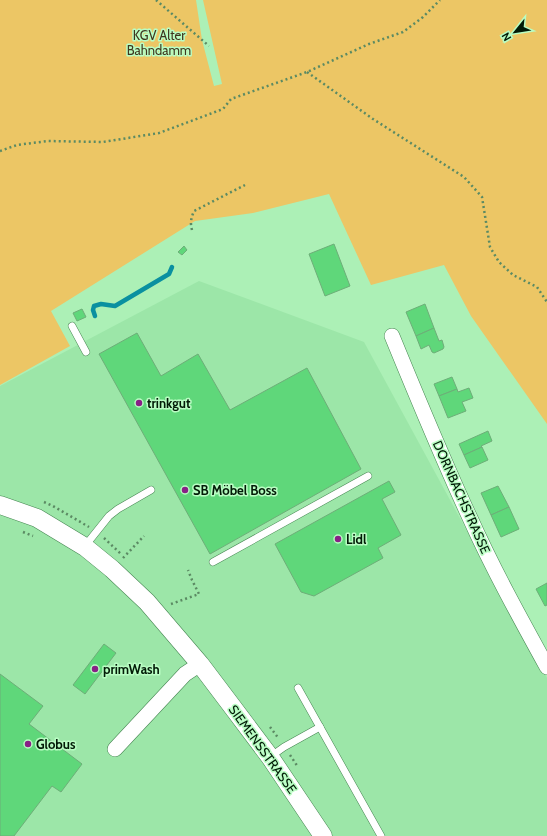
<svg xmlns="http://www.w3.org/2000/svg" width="547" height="836" viewBox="0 0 547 836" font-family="Cabin,sans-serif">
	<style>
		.built { fill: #9ce6a8 }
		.green { fill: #ecc665 }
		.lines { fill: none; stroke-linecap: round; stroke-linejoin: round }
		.stream { stroke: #0a90a0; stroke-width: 4.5 }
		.building { fill: #5fd77a; stroke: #6dae78 }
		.service-casing { stroke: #468652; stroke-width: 8 }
		.minor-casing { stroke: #468652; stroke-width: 16 }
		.tertiary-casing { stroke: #468652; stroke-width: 19 }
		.path { stroke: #5b8a63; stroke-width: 2.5; stroke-dasharray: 2 3; stroke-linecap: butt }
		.service { stroke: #fff; stroke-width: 7 }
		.minor { stroke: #fff; stroke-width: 15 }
		.tertiary { stroke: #fff; stroke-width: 18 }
		.poi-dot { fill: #882086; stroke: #b9fdc3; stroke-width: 1.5 }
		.labels { text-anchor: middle; stroke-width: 3; stroke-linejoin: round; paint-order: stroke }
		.park-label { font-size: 13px; fill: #3f361e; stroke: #b9fdc3 }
		.poi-label { font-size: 13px; font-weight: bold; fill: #021b07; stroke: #b9fdc3; text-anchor: start }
		.street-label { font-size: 13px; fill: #021b07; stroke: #b9fdc3 }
	</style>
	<rect width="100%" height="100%" fill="#acf0b6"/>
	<!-- built -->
	<polygon class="built" points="199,281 364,342 547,678 547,836 0,836 0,386"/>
	<!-- green -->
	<polygon class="green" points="0,0 196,0 202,40 214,86 222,84 203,0 547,0 547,424 471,316 444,265 371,285 329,194 253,213 195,221 51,311 70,346 0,385"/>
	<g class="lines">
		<!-- stream -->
		<polyline class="stream" points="95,316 93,310 94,306 101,304 115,306 169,274 172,267"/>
	</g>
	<!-- building -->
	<g class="building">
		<polygon points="334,244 350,286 325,296 309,254"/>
		<polygon points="184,246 187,250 182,255 178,252"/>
		<polygon points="425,304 434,328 416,336 406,312"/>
		<polygon points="82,309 86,317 77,321 73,313"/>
		<polygon points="434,328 439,341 442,340 444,347 443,349 434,353 432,352 429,345 421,349 416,336"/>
		<polygon points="137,333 161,376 198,354 230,410 307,368 361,469 210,554 99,354"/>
		<polygon points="452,377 457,389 439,396 434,384"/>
		<polygon points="469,388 473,398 462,402 466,411 448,418 439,396 457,389 458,392"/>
		<polygon points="488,431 492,441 481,446 482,447 464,455 459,444"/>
		<polygon points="482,447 488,460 470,468 464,455"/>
		<polygon points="389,481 395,492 382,499 401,535 378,548 383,558 314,596 301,592 275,544"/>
		<polygon points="498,486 509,507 491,515 481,493"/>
		<polygon points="509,507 519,529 501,537 491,515"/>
		<polygon points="547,583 547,605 545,606 536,589"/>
		<polygon points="104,644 116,653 85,694 73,685"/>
		<polygon points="0,674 43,706 29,724 82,764 61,792 52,786 14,836 0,836"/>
	</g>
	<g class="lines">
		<!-- service casing -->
		<g class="service-casing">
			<g id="service">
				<polyline points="72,326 86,352"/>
				<polyline points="85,546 109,516 118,509 151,490"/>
				<polyline points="213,562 368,476"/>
				<polyline points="298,688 381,836"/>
				<polyline points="270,757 284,747 320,727"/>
			</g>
		</g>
		<!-- minor casing -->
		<g class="minor-casing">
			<g id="minor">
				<path d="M392,336c25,61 50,122 78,182 23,51 50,100 77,149"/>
				<polyline points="115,749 185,674 200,664"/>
			</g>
		</g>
		<!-- tertiary casing -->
		<g class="tertiary-casing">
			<polyline id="tertiary" points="0,505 37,518 85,547 112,569 147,602 200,664 234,709 270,757 323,836"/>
		</g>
		<!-- path -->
		<g class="path">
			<polyline points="156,0 209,46"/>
			<polyline points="307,72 373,119 464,177 482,197 490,247 499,262 513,275 537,287 547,302"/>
			<polyline points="0,151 17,145 48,141 103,142 159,133 223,109 231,99 307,72 369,44 403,32 423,17 440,0"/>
			<path d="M192,230c-2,-7 -1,-12 2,-19l51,-26"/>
			<polyline points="44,502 53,506 89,527"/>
			<polyline points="23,532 33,536"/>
			<polyline points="104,538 121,554"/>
			<polyline points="123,558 144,536"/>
			<polyline points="171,604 199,594 192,580 188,570"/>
			<polyline points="270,727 279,739"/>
			<polyline points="290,755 298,767"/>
		</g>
		<!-- service -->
		<use href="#service" class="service"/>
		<!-- minor -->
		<use href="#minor" class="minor"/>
		<!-- tertiary -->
		<use href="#tertiary" class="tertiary"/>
	</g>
	<!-- markers -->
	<g class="poi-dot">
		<circle cx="139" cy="403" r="4"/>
		<circle cx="185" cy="490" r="4"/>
		<circle cx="338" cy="539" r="4"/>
		<circle cx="95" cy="669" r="4"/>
		<circle cx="28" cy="744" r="4"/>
	</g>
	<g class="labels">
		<!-- park labels -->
		<g class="park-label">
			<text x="159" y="40">KGV Alter<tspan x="159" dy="15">Bahndamm</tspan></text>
		</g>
		<!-- poi labels -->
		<g class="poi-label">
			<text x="147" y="408">trinkgut</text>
			<text x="193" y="495">SB Möbel Boss</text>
			<text x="346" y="544">Lidl</text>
			<text x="103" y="674">primWash</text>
			<text x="36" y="749">Globus</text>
		</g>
		<!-- street labels -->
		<g class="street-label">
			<text transform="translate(462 497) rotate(66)" y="5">DORNBACHSTRASSE</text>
			<text transform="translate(263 749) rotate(54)" y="5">SIEMENSSTRASSE</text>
		</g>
	</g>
	<!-- north arrow -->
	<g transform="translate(515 32) rotate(240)" stroke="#b9fdc3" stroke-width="3" paint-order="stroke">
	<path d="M0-3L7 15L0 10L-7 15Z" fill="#021b07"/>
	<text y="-6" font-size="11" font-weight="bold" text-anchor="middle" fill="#021b07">N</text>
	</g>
</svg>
